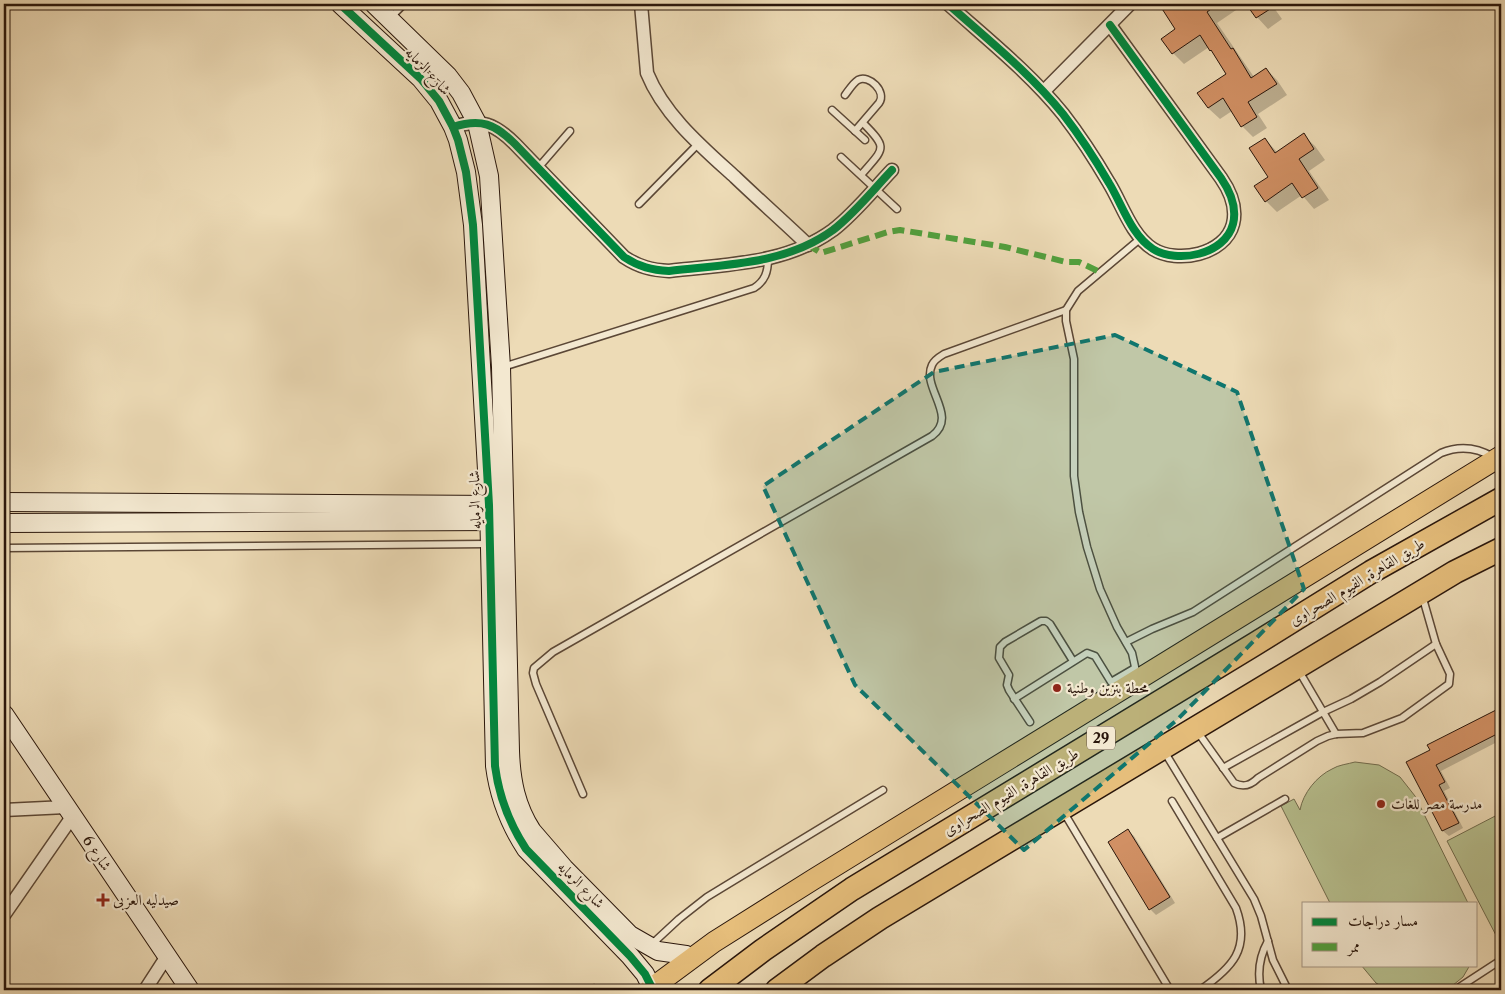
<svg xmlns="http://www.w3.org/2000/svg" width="1505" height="994" viewBox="0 0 1505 994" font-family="'Libre Caslon Text',Amiri,serif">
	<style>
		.green { fill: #b7c08f; stroke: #706b4d }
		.shadow { fill: #0003 }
		.building { fill: #d19064; stroke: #2a160b }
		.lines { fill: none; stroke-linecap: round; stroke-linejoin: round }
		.lane-casing { stroke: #5b4736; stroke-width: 9 }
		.street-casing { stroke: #5b4736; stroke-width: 15 }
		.secondary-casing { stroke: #2a160b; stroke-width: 20 }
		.primary-casing { stroke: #2a160b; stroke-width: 22 }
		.highway-casing { stroke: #2a160b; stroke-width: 25 }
		.path { stroke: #2a160b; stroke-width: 2.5; stroke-dasharray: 1 2.5; stroke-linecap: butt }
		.lane { stroke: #f3e8d0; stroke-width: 6 }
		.street { stroke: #f3e8d0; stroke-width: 12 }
		.secondary { stroke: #f3e8d0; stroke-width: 18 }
		.primary { stroke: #e6be7b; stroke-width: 20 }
		.highway { stroke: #e6be7b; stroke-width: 22 }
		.quiet { stroke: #51a13e; stroke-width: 6; stroke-dasharray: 12 6; stroke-linecap: butt }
		.cycleway-casing { stroke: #f3e8d0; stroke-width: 11 }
		.cycleway { stroke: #00873e; stroke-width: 8 }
		.marked { fill: #0f766e; fill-opacity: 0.2; stroke: #0f766e; stroke-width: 4; stroke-dasharray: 10 6; stroke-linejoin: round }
		.poi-dot { fill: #8f2418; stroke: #f3e8d0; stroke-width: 2 }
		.labels { text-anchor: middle; stroke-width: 4.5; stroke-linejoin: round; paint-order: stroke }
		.shield { fill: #f3e8d0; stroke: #665546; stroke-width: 1 }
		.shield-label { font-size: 14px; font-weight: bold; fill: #2a160b }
		.street-label { font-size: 15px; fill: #2a160b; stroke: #f3e8d0 }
		.poi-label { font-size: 15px; fill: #2a160b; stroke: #f3e8d0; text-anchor: start }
	</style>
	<rect width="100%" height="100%" fill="#eddbb6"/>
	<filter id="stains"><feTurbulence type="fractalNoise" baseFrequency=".004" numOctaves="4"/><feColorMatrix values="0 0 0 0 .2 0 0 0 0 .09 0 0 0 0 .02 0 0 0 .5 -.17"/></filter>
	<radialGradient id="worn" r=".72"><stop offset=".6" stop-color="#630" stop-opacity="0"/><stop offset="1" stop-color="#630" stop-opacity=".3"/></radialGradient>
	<!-- green -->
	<g class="green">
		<path d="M1355,762l24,3 21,12 15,19 53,107h-138l-49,-97 13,-7 6,11c3,-17 17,-34 32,-41 6,-4 16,-5 23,-7z"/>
		<polygon points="1501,813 1501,942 1500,943 1447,841"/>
		<polygon points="1361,965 1470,965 1463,977 1447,990 1388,990 1376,983"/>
	</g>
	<!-- shadow -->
	<g class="shadow">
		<polygon points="1160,4 1184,4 1185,5 1187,4 1245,4 1217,23 1254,77 1266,69 1277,80 1287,95 1258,114 1267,128 1253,137 1242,126 1232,111 1220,119 1208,108 1228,74 1217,56 1209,47 1184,64 1173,53 1163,39 1177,29"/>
		<polygon points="1247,4 1275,4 1272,5 1282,19 1268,29 1257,17"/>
		<polygon points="1303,135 1315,146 1325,160 1309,171 1329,200 1314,209 1302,195 1277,212 1266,201 1270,177 1265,139 1278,153"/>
		<polygon points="1497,711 1501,714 1501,740 1441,771 1450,788 1444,791 1463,828 1449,836 1443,831 1408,762 1432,750"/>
		<polygon points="1128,831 1134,836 1175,903 1156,915 1150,909 1109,843"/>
	</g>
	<!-- building -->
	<g class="building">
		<polygon points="1159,4 1218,4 1207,12 1231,49 1233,48 1251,78 1266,68 1277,84 1248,102 1257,117 1241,127 1223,98 1208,108 1197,93 1226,74 1211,50 1210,51 1200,35 1172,54 1161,39 1175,29"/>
		<polygon points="1246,4 1278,4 1256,18"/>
		<polygon points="1304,133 1314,149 1299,159 1318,188 1302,198 1292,183 1265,202 1254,186 1268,177 1249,148 1265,138 1275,153"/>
		<polygon points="1498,709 1501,717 1501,732 1436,765 1445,782 1439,785 1459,823 1442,831 1406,762 1430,750 1427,745"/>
		<polygon points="1128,829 1170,897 1149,910 1108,842"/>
	</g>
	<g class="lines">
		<!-- lane casing -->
		<g class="lane-casing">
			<g id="lane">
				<polyline points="391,17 404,4"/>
				<path d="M845,95c4,-5 8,-12 13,-15 11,-6 29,12 21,23l-24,28"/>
				<polyline points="832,110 865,140"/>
				<polyline points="841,157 897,209"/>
				<polyline points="538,168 570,131"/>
				<path d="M861,175c23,-27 28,-26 2,-52"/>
				<polyline points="639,204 698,144"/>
				<path d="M503,367l251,-79c11,-7 14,-16 14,-29"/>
				<polyline points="4,548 488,544"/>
				<path d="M1126,642l26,-13 41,-17 248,-159c17,-7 35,-6 52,4"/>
				<polyline points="1299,671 1336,734"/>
				<polyline points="1137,676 1132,653 1117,627 1100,589 1087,547 1079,512 1074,476 1074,359 1066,321 1066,310 1078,291 1141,238"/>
				<polyline points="1014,699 1087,653 1095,656 1111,682 1135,668"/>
				<polyline points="1030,722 1009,690 1007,685 1009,675 999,658 1000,647 1005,642 1041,621 1046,621 1050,624 1073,661"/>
				<path d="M1197,731l37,52c10,5 17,2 24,-5l59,-37 11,-5 8,-2 27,-1 39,-15 47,-34 1,-10 -14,-30 -14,-49"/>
				<polyline points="1164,751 1254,899 1261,916 1273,960 1288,990"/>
				<polyline points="1223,768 1323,712 1351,699 1380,682 1436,644"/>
				<path d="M583,794l-47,-110 -3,-11 1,-5 19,-16 379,-216c27,-20 -11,-48 0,-71 2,-5 7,-8 12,-11l122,-44"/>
				<path d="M1172,801l64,107c15,41 -4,60 -36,82"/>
				<polyline points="1063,811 1170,990"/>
				<polyline points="1217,838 1285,799"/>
				<polyline points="652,944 679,919 707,897 883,790"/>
				<path d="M1261,990c-4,-18 -2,-33 7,-49"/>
				<polyline points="1455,990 1501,960"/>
			</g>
		</g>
		<!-- street casing -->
		<g class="street-casing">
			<g id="street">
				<path d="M641,4l6,69c17,42 55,74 88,104 24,23 49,45 73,68"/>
				<path d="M948,4c39,35 82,69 115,110 17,22 32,45 46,69 13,21 22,52 44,66 24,15 72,6 80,-25 4,-16 -3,-33 -12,-46l-111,-153"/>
				<polyline points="1044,91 1130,4"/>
				<path d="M453,127c28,-9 42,-3 62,17l109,113c15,10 28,13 45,14 57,-7 116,-6 164,-41 22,-17 40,-40 59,-60"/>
				<polyline points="4,810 66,807"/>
				<polyline points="4,915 72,817"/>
				<polyline points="145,990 167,956"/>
			</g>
		</g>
		<!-- secondary casing -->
		<g class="secondary-casing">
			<g id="secondary">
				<path d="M340,4l81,75 18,22 14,26 5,13 8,32 7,53 16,280 6,261c4,31 14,57 31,83l104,107 15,18 7,14"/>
				<path d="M374,4l74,72 13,17 16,30 12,53 12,191 9,384c1,30 6,55 22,80l32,37 66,67 28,16 28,4 6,3"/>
				<polyline points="4,502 500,505"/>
				<polyline points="4,523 501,521"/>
				<polyline points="4,714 190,990"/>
			</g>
		</g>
		<!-- primary casing -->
		<g class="primary-casing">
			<polyline id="primary" points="649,990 714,942 814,879 1501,456"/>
		</g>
		<!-- highway casing -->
		<g class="highway-casing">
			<g id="highway">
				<polyline points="710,990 763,950 852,889 1255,644 1371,572 1501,499"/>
				<polyline points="777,990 823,956 880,918 1455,572 1501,549"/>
			</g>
		</g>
		<!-- path -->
		<polyline class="path" points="588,990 594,985 599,990"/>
		<!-- lane -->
		<use href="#lane" class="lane"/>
		<!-- street -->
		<use href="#street" class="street"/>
		<!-- secondary -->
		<use href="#secondary" class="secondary"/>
		<!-- primary -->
		<use href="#primary" class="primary"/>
		<!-- highway -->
		<use href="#highway" class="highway"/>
		<!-- quiet -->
		<polyline class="quiet" points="808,245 821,253 888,232 900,230 1005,247 1066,262 1079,262 1100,272"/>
		<!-- cycleway casing -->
		<g class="cycleway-casing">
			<g id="cycleway">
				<path d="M340,4l81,75 18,22 14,26 5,13 8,32 7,53 16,280 6,261c4,31 14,57 31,83l104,107 15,18 7,14"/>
				<path d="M948,4c39,35 82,69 115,110 17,22 32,45 46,69 13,21 22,52 44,66 24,15 72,6 80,-25 4,-16 -3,-33 -12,-46l-111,-153"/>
				<path d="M453,127c28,-9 42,-3 62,17l109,113c15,10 28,13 45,14 57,-7 116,-6 164,-41 22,-17 40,-40 59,-60"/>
			</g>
		</g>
		<!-- cycleway -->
		<use href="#cycleway" class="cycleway"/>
	</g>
	<!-- marked area -->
	<path class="marked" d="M1115,335l122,57 67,197 -126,130 -154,131 -169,-165 -92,-199 171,-114z"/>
	<!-- markers -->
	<g class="poi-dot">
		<circle cx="1057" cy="688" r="5"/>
		<circle cx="1381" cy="804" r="5"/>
		<path d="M100.5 892.5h5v5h5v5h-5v5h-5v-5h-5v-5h5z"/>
	</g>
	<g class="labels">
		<!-- shield labels -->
		<rect class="shield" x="1087" y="726.5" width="28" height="23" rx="4"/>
		<g class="shield-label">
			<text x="1101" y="743">29</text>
		</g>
		<!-- street labels -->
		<g class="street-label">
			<text transform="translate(428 71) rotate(47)" y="5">شارع الرمايه</text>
			<text transform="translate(475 500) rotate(-92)" y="5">شارع الرمايه</text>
			<text transform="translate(1357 582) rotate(-31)" y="5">طريق القاهرة, الفيوم الصحراوى</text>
			<text transform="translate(1011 792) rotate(-31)" y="5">طريق القاهرة, الفيوم الصحراوى</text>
			<text transform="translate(97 853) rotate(56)" y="5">شارع 6</text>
			<text transform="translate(581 885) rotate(45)" y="5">شارع الرمايه</text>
		</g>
		<!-- poi labels -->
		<g class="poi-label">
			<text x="1067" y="693">محطة بنزين وطنية</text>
			<text x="1391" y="809">مدرسة مصر للغات</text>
			<text x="113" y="905">صيدليه العزبى</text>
		</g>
	</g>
	<!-- margin -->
	<rect width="1505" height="994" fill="none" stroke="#eddbb6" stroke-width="20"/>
	<rect x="5" y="5" width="1495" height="984" fill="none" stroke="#2a160b" stroke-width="2.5"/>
	<rect x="10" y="10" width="1485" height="974" fill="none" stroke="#2a160b"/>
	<!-- legend -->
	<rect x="1302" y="902" width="175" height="65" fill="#f3e8d0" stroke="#a39481"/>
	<rect x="1312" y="918" width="25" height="8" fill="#00873e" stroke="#a39481"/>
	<text x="1348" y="926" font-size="15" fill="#2a160b">مسار دراجات</text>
	<rect x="1312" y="943" width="25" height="8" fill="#51a13e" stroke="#a39481"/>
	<text x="1348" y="952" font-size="15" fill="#2a160b">ممر</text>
	<rect width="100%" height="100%" filter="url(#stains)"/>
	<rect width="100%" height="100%" fill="url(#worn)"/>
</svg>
